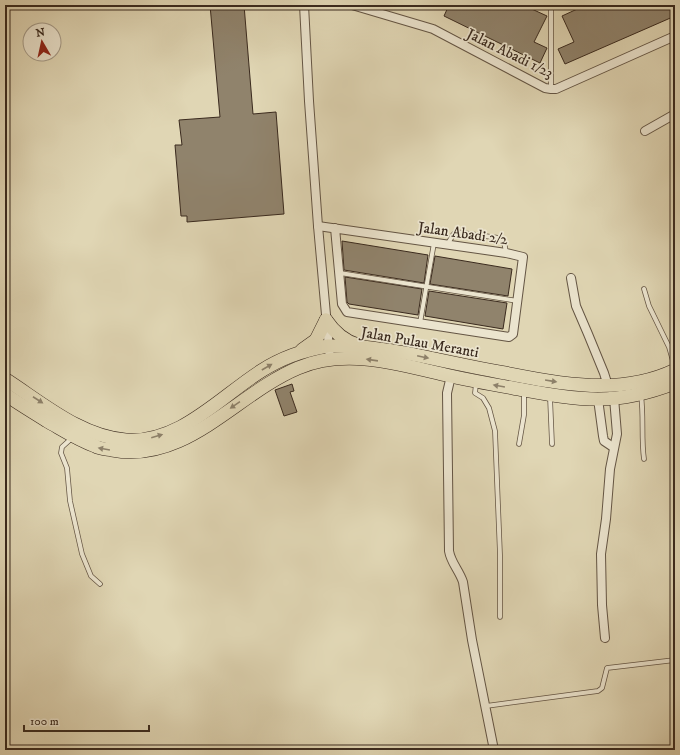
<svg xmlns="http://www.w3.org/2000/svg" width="680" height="755" viewBox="0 0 680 755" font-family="'IM FELL DW Pica',serif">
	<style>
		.building { fill: #90836c; stroke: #3a2a1e }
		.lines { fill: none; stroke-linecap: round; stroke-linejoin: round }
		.lane-casing { stroke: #645544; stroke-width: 5.5 }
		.street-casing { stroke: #645544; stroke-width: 10 }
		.primary-casing { stroke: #3a2a1e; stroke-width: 14 }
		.lane { stroke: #ebe4ce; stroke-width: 4 }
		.street { stroke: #ebe4ce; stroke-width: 8 }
		.primary { stroke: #e0d6b4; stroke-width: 13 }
		.oneway { fill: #8d8069 }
		.labels { text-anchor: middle; stroke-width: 3.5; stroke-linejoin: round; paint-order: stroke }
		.street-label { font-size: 15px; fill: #3a2a1e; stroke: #ebe4ce }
	</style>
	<rect width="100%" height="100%" fill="#e0d6b4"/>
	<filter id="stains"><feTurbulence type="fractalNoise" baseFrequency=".005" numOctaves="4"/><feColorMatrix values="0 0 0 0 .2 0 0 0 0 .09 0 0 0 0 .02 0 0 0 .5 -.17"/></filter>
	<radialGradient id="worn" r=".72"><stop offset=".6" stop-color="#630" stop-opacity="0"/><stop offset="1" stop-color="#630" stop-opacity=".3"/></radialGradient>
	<!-- building -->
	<g class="building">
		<polygon points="210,5 244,5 253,114 276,112 284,214 187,222 187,216 181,216 175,145 182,145 179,120 220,117"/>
		<polygon points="449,5 523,5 547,16 534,42 547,48 540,63 444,16"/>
		<polygon points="586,5 675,5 675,16 565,64 558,49 574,42 562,16"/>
		<polygon points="342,241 428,255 424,283 344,270"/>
		<polygon points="435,256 512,269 508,296 430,284"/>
		<polygon points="345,277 422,289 418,315 349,304 347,302"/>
		<polygon points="429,291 507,303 503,329 425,316"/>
		<polygon points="292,384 294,391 290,392 297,412 284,416 275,390"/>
	</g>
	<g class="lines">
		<!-- lane casing -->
		<g class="lane-casing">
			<g id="lane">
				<polyline points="551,5 551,89"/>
				<path d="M447,245l6,-10 3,-3 43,6c6,2 6,9 7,15"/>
				<polyline points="340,273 518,301"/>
				<polyline points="644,289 649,306 669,347 675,368"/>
				<polyline points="420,323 434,243"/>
				<polyline points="476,384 475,393 483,398 489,408 495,431 500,555 500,617"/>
				<path d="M641,395c3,22 0,43 3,64"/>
				<polyline points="550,397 552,444"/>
				<polyline points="72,438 62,447 61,453 67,468 70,501 82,554 91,576 100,584"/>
				<polyline points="519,444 524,415 524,393"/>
				<polyline points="486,706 598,691 602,688 607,668 675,660"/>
			</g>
		</g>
		<!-- street casing -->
		<g class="street-casing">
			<g id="street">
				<polyline points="304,5 309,101 318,226 330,359"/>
				<polyline points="352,5 433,29 545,88 551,89 556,89 675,36"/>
				<polyline points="645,131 675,114"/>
				<polyline points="318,226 506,253 523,257 513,334 509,337 347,312 342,304 335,228"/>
				<polyline points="571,278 576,306 588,334 604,373 608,386"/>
				<path d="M451,376l-4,17 2,158c2,12 10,19 14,31l9,58 22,110"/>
				<polyline points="598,399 603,436 604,441 613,447"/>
				<polyline points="605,638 602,605 601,554 606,519 610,469 617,434 614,398"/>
			</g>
		</g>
		<!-- primary casing -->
		<g class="primary-casing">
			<g id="primary">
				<path d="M326,320c8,12 18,21 32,25"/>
				<polyline points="302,350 316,340 326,320"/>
				<path d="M5,379c36,23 76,58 121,61 53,4 94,-43 135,-69 20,-13 43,-21 67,-25 6,0 12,0 18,0 25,1 50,5 75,10 28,6 56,12 84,17 56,11 116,23 170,-3"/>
				<path d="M5,394c14,10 28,18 42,27 16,9 31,19 48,25 5,3 11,3 17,4 74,14 124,-56 186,-82 21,-9 44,-11 67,-9 27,2 54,10 81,16 22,5 44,9 67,13 28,5 56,11 85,11 25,0 54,-7 77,-16"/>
			</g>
		</g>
		<!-- lane -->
		<use href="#lane" class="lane"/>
		<!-- street -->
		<use href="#street" class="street"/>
		<!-- primary -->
		<use href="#primary" class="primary"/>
	</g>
	<!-- one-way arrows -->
	<defs><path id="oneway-solid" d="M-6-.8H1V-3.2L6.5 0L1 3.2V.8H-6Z"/></defs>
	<g class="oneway">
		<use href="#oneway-solid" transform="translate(423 357) rotate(12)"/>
		<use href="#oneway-solid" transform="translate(372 360) rotate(-172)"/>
		<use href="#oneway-solid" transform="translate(267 367) rotate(-30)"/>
		<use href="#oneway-solid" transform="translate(551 381) rotate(9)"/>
		<use href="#oneway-solid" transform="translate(499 386) rotate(-170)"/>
		<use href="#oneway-solid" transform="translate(38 400) rotate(33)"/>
		<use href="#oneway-solid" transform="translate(235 405) rotate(146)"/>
		<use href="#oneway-solid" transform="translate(157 436) rotate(-16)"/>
		<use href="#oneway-solid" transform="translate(104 449) rotate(-170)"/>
	</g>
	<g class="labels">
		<!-- street labels -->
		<g class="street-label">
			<text transform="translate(510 53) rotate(26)" y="5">Jalan Abadi 1/23</text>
			<text transform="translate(463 233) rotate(8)" y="5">Jalan Abadi 2/2</text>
			<text transform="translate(420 342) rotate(10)" y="5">Jalan Pulau Meranti</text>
		</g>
	</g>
	<!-- margin -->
	<rect width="680" height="755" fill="none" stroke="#e0d6b4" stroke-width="20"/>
	<rect x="6" y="6" width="668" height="743" fill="none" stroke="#3a2a1e" stroke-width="2"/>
	<rect x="10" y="10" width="660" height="735" fill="none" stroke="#3a2a1e"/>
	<!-- north arrow -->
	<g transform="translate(42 42) rotate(351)"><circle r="19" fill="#ebe4ce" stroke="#a49a88"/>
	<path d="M0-3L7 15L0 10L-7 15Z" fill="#8f2418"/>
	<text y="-6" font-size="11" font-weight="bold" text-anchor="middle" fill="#3a2a1e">N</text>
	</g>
	<!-- scale -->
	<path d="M24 725v6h125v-6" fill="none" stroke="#3a2a1e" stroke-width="2"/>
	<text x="30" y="725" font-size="12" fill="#3a2a1e" stroke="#ebe4ce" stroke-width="3" paint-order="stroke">100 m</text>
	<rect width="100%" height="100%" filter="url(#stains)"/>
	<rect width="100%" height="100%" fill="url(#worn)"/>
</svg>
